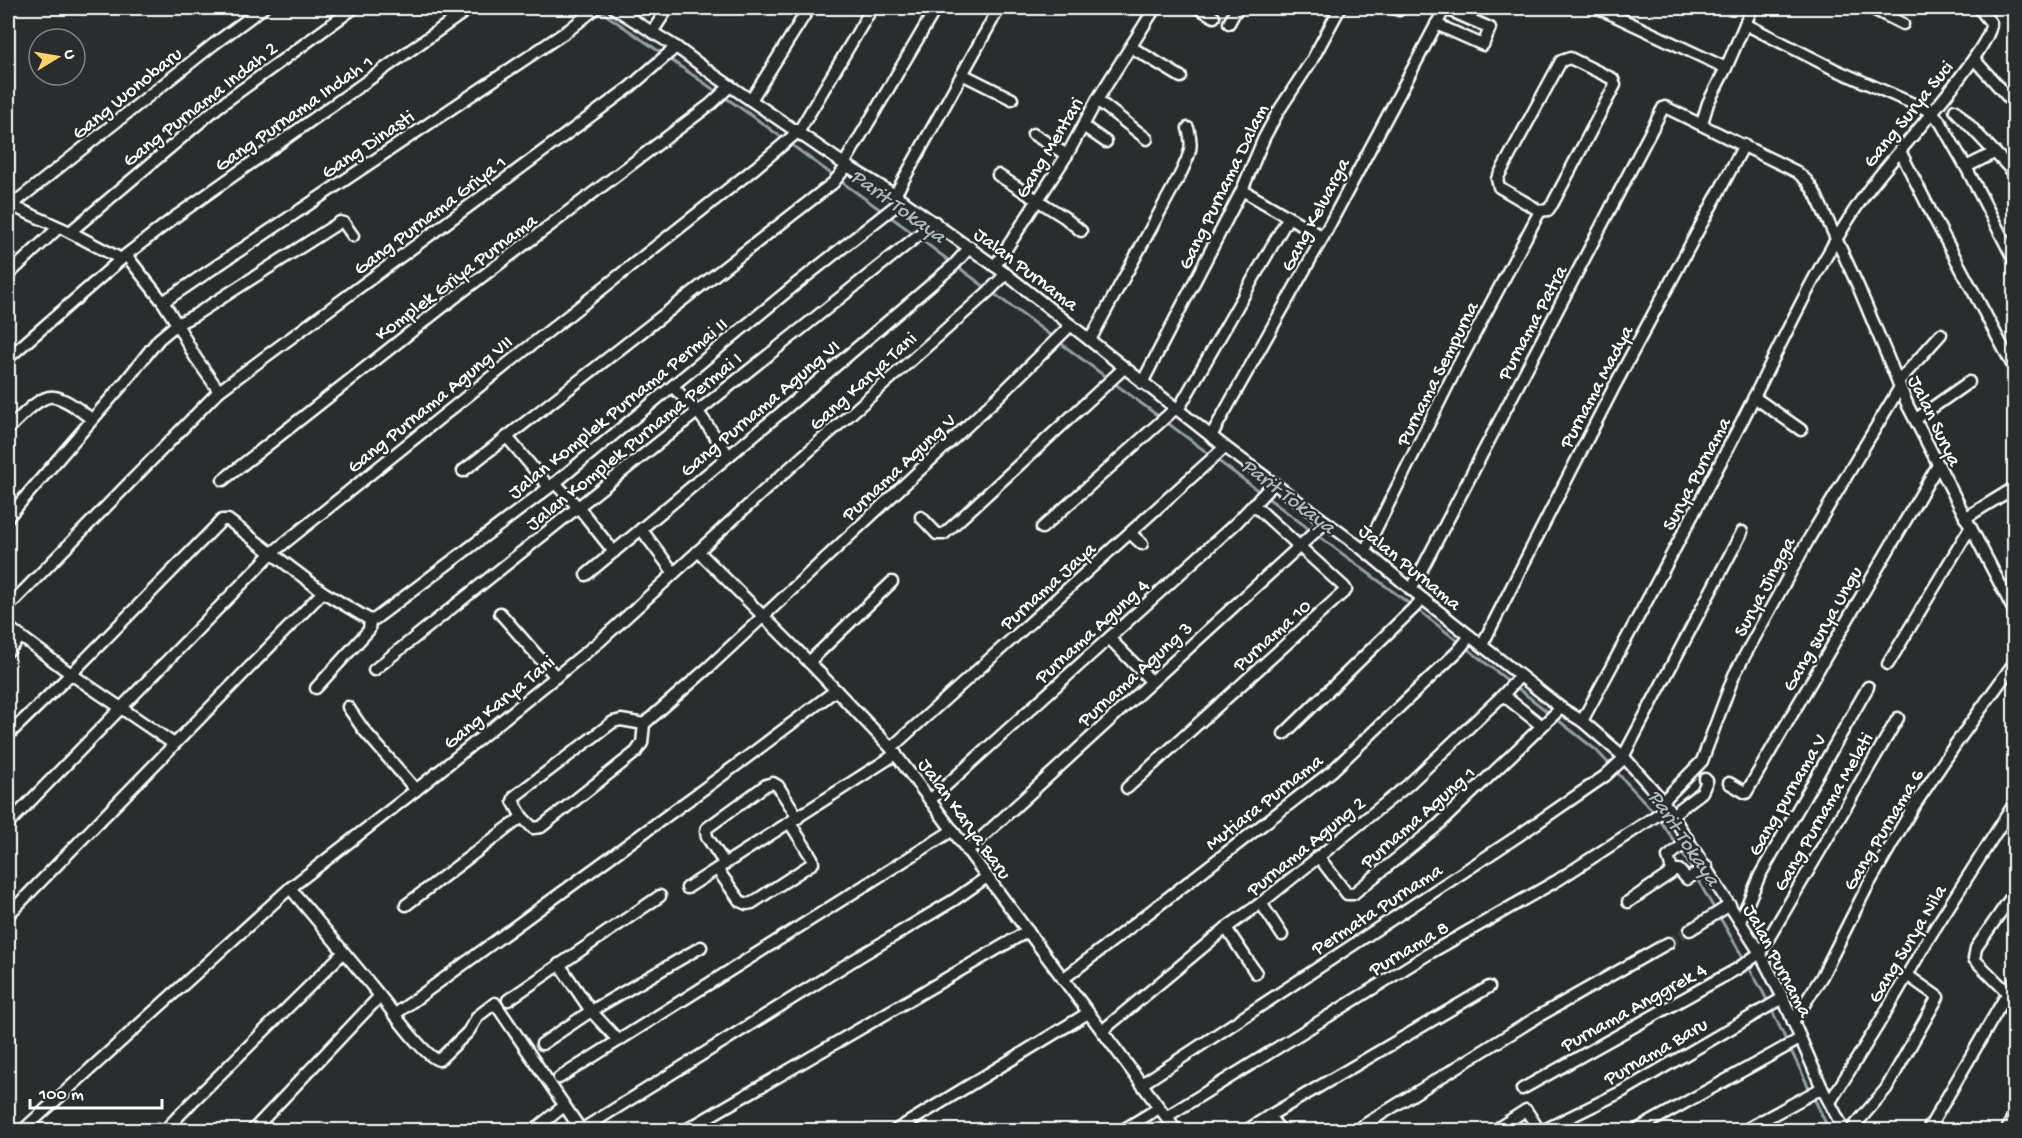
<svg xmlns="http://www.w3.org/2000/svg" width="2022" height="1138" viewBox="0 0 2022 1138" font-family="'Gochi Hand',sans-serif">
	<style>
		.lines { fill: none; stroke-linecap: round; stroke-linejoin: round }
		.stream { stroke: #90a1a6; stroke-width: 3 }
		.minor-tunnel { stroke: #3f4243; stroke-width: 10; stroke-dasharray: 10 5; stroke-linecap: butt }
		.minor-casing { stroke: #fff; stroke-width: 15 }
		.minor { stroke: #2a2d2e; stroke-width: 10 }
		.labels { text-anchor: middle; stroke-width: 4.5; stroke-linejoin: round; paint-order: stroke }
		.street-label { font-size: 20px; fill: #fff; stroke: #2a2d2e }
		.water-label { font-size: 21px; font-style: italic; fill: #acb9bc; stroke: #2a2d2e }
	</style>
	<rect width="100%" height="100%" fill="#2a2d2e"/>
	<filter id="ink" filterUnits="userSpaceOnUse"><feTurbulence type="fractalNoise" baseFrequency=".0167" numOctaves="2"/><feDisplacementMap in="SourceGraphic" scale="12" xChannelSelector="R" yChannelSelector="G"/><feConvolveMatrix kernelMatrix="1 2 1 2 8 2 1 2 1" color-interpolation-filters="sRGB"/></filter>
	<g filter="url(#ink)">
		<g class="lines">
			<!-- stream -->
			<g class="stream">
				<polyline points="599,10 663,54"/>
				<polyline points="668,58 755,118 834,176"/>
				<polyline points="839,180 882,211"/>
				<polyline points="888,215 914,234"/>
				<polyline points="919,238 952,263"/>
				<polyline points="958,267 1054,338"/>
				<polyline points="1059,342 1260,492"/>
				<polyline points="1265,496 1411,605"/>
				<polyline points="1417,609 1596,750 1655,813"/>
				<polyline points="1659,819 1677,845"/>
				<polyline points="1681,851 1693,871"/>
				<polyline points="1696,877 1715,910"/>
				<polyline points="1719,916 1763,992 1810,1090"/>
				<polyline points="1813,1096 1829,1130"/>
			</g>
			<!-- minor-tunnel -->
			<polyline class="minor-tunnel" points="1668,943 1690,930"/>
			<!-- minor casing -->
			<g class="minor-casing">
				<g id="minor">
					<polyline points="614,8 676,47 714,75 844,164 895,195 1006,274 1225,447 1365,551 1423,599 1561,708 1582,721 1624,757 1663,801 1760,953 1783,998 1822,1088 1844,1130"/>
					<polyline points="1198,8 1214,17"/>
					<polyline points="1394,8 1399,10"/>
					<polyline points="1598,8 1726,68"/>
					<polyline points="1871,8 1903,24"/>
					<polyline points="1229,23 1237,8"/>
					<polyline points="1436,24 1483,45 1490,28 1444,8"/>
					<polyline points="1745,24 1834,69 1932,112 1941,123 1966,167 2014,260"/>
					<polyline points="652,32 668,8"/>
					<polyline points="1131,47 1181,77"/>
					<polygon points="1570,58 1613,79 1615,85 1553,203 1548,210 1540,211 1499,187 1497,179 1561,61"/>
					<polyline points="1974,59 2014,104"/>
					<polyline points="962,74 1012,99"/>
					<polyline points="751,100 809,8"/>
					<polyline points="1097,100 1147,139"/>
					<polyline points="1955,110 2014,173"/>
					<polyline points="1702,123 1708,103 1726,68 1752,8"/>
					<polyline points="1083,126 1106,142"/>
					<polyline points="1033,134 1067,155"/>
					<polyline points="1900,151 1934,218 2014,368"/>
					<polyline points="844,164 936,8"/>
					<polyline points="1966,167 1994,153"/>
					<polyline points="998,175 1064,217 1081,231"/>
					<polyline points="1242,190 1323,237"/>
					<polyline points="895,195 999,8"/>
					<polyline points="8,204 70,232 121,259"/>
					<polyline points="8,208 214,44 263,8"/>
					<polyline points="70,232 218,107 354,8"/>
					<polyline points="995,266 1067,155 1097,100 1155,8"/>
					<polyline points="8,275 58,228"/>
					<polyline points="163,302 570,29 596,8"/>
					<path d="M1090,340l91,-167c8,-18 13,-25 7,-45"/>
					<polyline points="8,358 126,255"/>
					<polyline points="1898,382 1941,334"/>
					<polyline points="1142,383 1242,190 1264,138 1278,112 1312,60 1340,8"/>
					<polyline points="673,387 698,412 729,456"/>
					<polyline points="219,391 195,357 177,324 195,315 340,222 344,223 353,236"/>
					<polyline points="1754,397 1801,430"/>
					<polyline points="1178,410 1288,218"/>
					<polyline points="1916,419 1969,382"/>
					<path d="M8,429c10,-9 32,-35 46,-32 14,2 27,15 38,22"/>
					<polyline points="1211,436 1323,237 1445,8"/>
					<polyline points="507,437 549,487"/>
					<polyline points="463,471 833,183 847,166"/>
					<polyline points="223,480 459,294 711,104 730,86"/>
					<polyline points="555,483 579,508 614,552"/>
					<polyline points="8,517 124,383 159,339 177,324 163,302 126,255 175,217 470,8"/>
					<polyline points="921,517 937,534 944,534 1124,368"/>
					<polyline points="1965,518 2014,488"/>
					<polyline points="1042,528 1176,408"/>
					<polyline points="641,529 674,573"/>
					<polyline points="1130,533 1142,544"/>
					<polyline points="698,551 809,662 891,748 1176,1130"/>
					<polyline points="1365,551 1455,371 1540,211"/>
					<polyline points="586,575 784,410 954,265 970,247"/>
					<polyline points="1411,590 1663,108 1665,107 1797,172 1807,181 1815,193 1858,286 1908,406 2014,611"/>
					<polyline points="8,607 219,391 630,87 676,47"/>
					<polyline points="500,613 556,677"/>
					<polyline points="370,620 375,619 555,483 795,285 903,200"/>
					<polyline points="8,627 71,674 174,744"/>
					<polyline points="1110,639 1151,681"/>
					<polyline points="1482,645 1614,387 1744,145"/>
					<polyline points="8,651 21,637"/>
					<polyline points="809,662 892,582"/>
					<polyline points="1888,664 1970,528"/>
					<polyline points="374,670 935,222"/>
					<polyline points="316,688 369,630 370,620"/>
					<polyline points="1503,695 1542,726"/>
					<polyline points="348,707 363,729 416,790"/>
					<path d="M1582,721c54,-100 108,-199 160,-300 39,-76 75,-158 124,-228 20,-29 127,-144 125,-170l-12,-15"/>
					<polyline points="1284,734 1423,599"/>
					<polyline points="8,735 71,674 222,520 228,520 323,592 370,620"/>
					<polyline points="891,748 1225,447"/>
					<polyline points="1729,783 1746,793 1938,465"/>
					<polyline points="1127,788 1346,590 1344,587 1254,505"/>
					<polyline points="930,800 1236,523 1274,483"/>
					<polyline points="1663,801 1702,761 1734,675 1810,537 1900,387"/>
					<polyline points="1672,815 1702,792 1707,781 1705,779"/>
					<polyline points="522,817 513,801 515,796 613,722 621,720 644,724"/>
					<polyline points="8,824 272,553 516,357 755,168 799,131 872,8"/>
					<polyline points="967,851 1326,522"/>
					<polyline points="1318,856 1347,894 1353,894 1436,827 1561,708"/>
					<polyline points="725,864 707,837 706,831 707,828 766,785 773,783 778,786 798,818"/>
					<polyline points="717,869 740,901 747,904 752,903 813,863 812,858 790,823"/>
					<polyline points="1672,870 1679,870 1687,879 1707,867"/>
					<path d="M290,888c30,36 60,71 90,108 11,13 44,61 59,64l29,-28 10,-16 17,-13 86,127"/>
					<polyline points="687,888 896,754"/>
					<polyline points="1628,902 1671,873 1672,870 1668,857 1689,840"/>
					<polyline points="1261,903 1282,935"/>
					<polyline points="406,905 522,817 533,828 541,827 636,752 642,743 644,724 709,667 997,398 1071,325"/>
					<polyline points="8,915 323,592"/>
					<polyline points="1740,921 1760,875 1868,687"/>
					<polyline points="1226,928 1256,973"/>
					<polyline points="1690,930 1730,905"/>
					<polyline points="559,964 591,1011 618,1040"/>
					<polyline points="1063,979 1332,771 1458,651 1470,636"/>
					<polyline points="2008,993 1974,959 1976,948 2014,893"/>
					<polyline points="508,1000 660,896"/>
					<polyline points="394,1015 742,761 836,690"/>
					<polyline points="1793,1022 1822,976 1866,889 1912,809 1955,745 2014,663"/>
					<polyline points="1102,1031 1226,928 1261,903 1408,785 1503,695 1520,676"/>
					<polyline points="542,1044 591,1011 701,947"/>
					<polyline points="559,1078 953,830"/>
					<polyline points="1142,1084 1518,836 1605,776 1621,761 1742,532"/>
					<polyline points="1522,1089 1737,969 1760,953 1898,718"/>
					<polyline points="1830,1102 1878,1025 1930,936 2014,804"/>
					<polyline points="1269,1116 1489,987"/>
					<polyline points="1166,1117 1430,953 1558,880 1668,808"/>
					<polyline points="23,1130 290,888 416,790 600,641 765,490 989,291 1006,274"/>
					<polyline points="165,1130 192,1102 343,953"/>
					<polyline points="253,1130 380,996"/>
					<polyline points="534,1130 564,1106"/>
					<polyline points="581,1130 862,955 954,900 987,877"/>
					<polyline points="686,1130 1028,931"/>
					<polyline points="896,1130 1088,1013"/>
					<polyline points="1123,1130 1159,1108"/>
					<polyline points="1247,1130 1269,1116 1280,1130"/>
					<polyline points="1356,1130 1539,1016 1668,943"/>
					<polyline points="1495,1130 1526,1110 1539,1130"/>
					<polyline points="1544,1130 1623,1091 1783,998"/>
					<polyline points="1636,1130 1800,1039"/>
					<polyline points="1745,1130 1822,1088"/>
					<polyline points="1851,1130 1886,1089 1938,997 1907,975"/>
					<polyline points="1928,1130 2014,982"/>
					<polyline points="2007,1130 2014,1114"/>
				</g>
			</g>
			<!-- minor -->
			<use href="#minor" class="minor"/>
		</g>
	</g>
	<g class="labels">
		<!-- street labels -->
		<g class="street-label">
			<text transform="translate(126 92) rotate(-39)" y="7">Gang Wonobaru</text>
			<text transform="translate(199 103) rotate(-38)" y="7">Gang Purnama Indah 2</text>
			<text transform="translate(293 112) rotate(-35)" y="7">Gang Purnama Indah 1</text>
			<text transform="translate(1907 113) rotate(-51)" y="7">Gang Surya Suci</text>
			<text transform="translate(367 143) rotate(-34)" y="7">Gang Dinasti</text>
			<text transform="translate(1048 147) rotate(-59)" y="7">Gang Mentari</text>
			<text transform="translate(1222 186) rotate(-64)" y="7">Gang Purnama Dalam</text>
			<text transform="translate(429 214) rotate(-37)" y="7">Gang Purnama Griya 1</text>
			<text transform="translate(1314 214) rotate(-62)" y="7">Gang Keluarga</text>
			<text transform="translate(1027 268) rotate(37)" y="7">Jalan Purnama</text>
			<text transform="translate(455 276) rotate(-37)" y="7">Komplek Griya Purnama</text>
			<text transform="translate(1531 322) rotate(-62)" y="7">Purnama Patra</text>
			<text transform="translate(1436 373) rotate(-63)" y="7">Purnama Sempurna</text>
			<text transform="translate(862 380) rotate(-42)" y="7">Gang Karya Tani</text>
			<text transform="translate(1595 386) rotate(-62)" y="7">Purnama Madya</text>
			<text transform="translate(429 403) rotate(-39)" y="7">Gang Purnama Agung VII</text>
			<text transform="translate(617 407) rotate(-39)" y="7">Jalan Komplek Purnama Permai II</text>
			<text transform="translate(759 407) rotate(-40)" y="7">Gang Purnama Agung VI</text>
			<text transform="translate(1936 420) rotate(64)" y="7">Jalan Surya</text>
			<text transform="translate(633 440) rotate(-39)" y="7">Jalan Komplek Purnama Permai I</text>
			<text transform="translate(898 466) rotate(-43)" y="7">Purnama Agung V</text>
			<text transform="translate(1695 473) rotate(-62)" y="7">Surya Purnama</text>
			<text transform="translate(1411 566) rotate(39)" y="7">Jalan Purnama</text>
			<text transform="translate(1047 585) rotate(-42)" y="7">Purnama Jaya</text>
			<text transform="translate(1763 586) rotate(-62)" y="7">Surya Jingga</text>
			<text transform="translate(1821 628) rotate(-60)" y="7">Gang surya Ungu</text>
			<text transform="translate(1091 630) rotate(-42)" y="7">Purnama Agung 4</text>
			<text transform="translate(1271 634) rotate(-42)" y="7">Purnama 10</text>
			<text transform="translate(1134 673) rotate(-42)" y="7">Purnama Agung 3</text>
			<text transform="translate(498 701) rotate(-39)" y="7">Gang Karya Tani</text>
			<text transform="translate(1786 794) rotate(-60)" y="7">Gang purnama V</text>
			<text transform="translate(1263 801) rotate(-38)" y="7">Mutiara Purnama</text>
			<text transform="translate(1822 811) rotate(-60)" y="7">Gang Purnama Melati</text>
			<text transform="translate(1417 816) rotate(-41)" y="7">Purnama Agung 1</text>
			<text transform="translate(966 818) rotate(54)" y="7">Jalan Karya Baru</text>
			<text transform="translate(1882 829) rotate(-59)" y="7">Gang Purnama 6</text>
			<text transform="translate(1305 845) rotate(-39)" y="7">Purnama Agung 2</text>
			<text transform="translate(1376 908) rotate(-33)" y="7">Permata Purnama</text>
			<text transform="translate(1906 943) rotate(-59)" y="7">Gang Surya Nila</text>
			<text transform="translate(1408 947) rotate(-31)" y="7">Purnama 8</text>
			<text transform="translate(1779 960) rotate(62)" y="7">Jalan Purnama</text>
			<text transform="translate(1633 1006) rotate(-29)" y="7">Purnama Anggrek 4</text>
			<text transform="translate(1655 1050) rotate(-30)" y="7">Purnama Baru</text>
		</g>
		<!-- water labels -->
		<g class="water-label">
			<text transform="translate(899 205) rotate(36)" y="7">Parit Tokaya</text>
			<text transform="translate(1289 495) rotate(37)" y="7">Parit Tokaya</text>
			<text transform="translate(1685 837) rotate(56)" y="7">Parit Tokaya</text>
		</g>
	</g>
	<!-- margin -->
	<rect width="2022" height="1138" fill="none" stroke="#2a2d2e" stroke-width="30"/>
	<rect x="15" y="15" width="1992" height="1108" fill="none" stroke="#fff" stroke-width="2" filter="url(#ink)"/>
	<!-- north arrow -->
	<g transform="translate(57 57) rotate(79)"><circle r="28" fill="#2a2d2e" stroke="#7f8182" stroke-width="1.5"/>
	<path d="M0-4.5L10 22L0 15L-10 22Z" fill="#ffd166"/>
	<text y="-9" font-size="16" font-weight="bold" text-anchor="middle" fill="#ffffff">U</text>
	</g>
	<!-- scale -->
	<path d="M30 1099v9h132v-9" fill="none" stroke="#ffffff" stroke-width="3"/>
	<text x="39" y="1099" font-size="18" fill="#ffffff" stroke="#2a2d2e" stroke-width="4.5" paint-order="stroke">100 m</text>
</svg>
